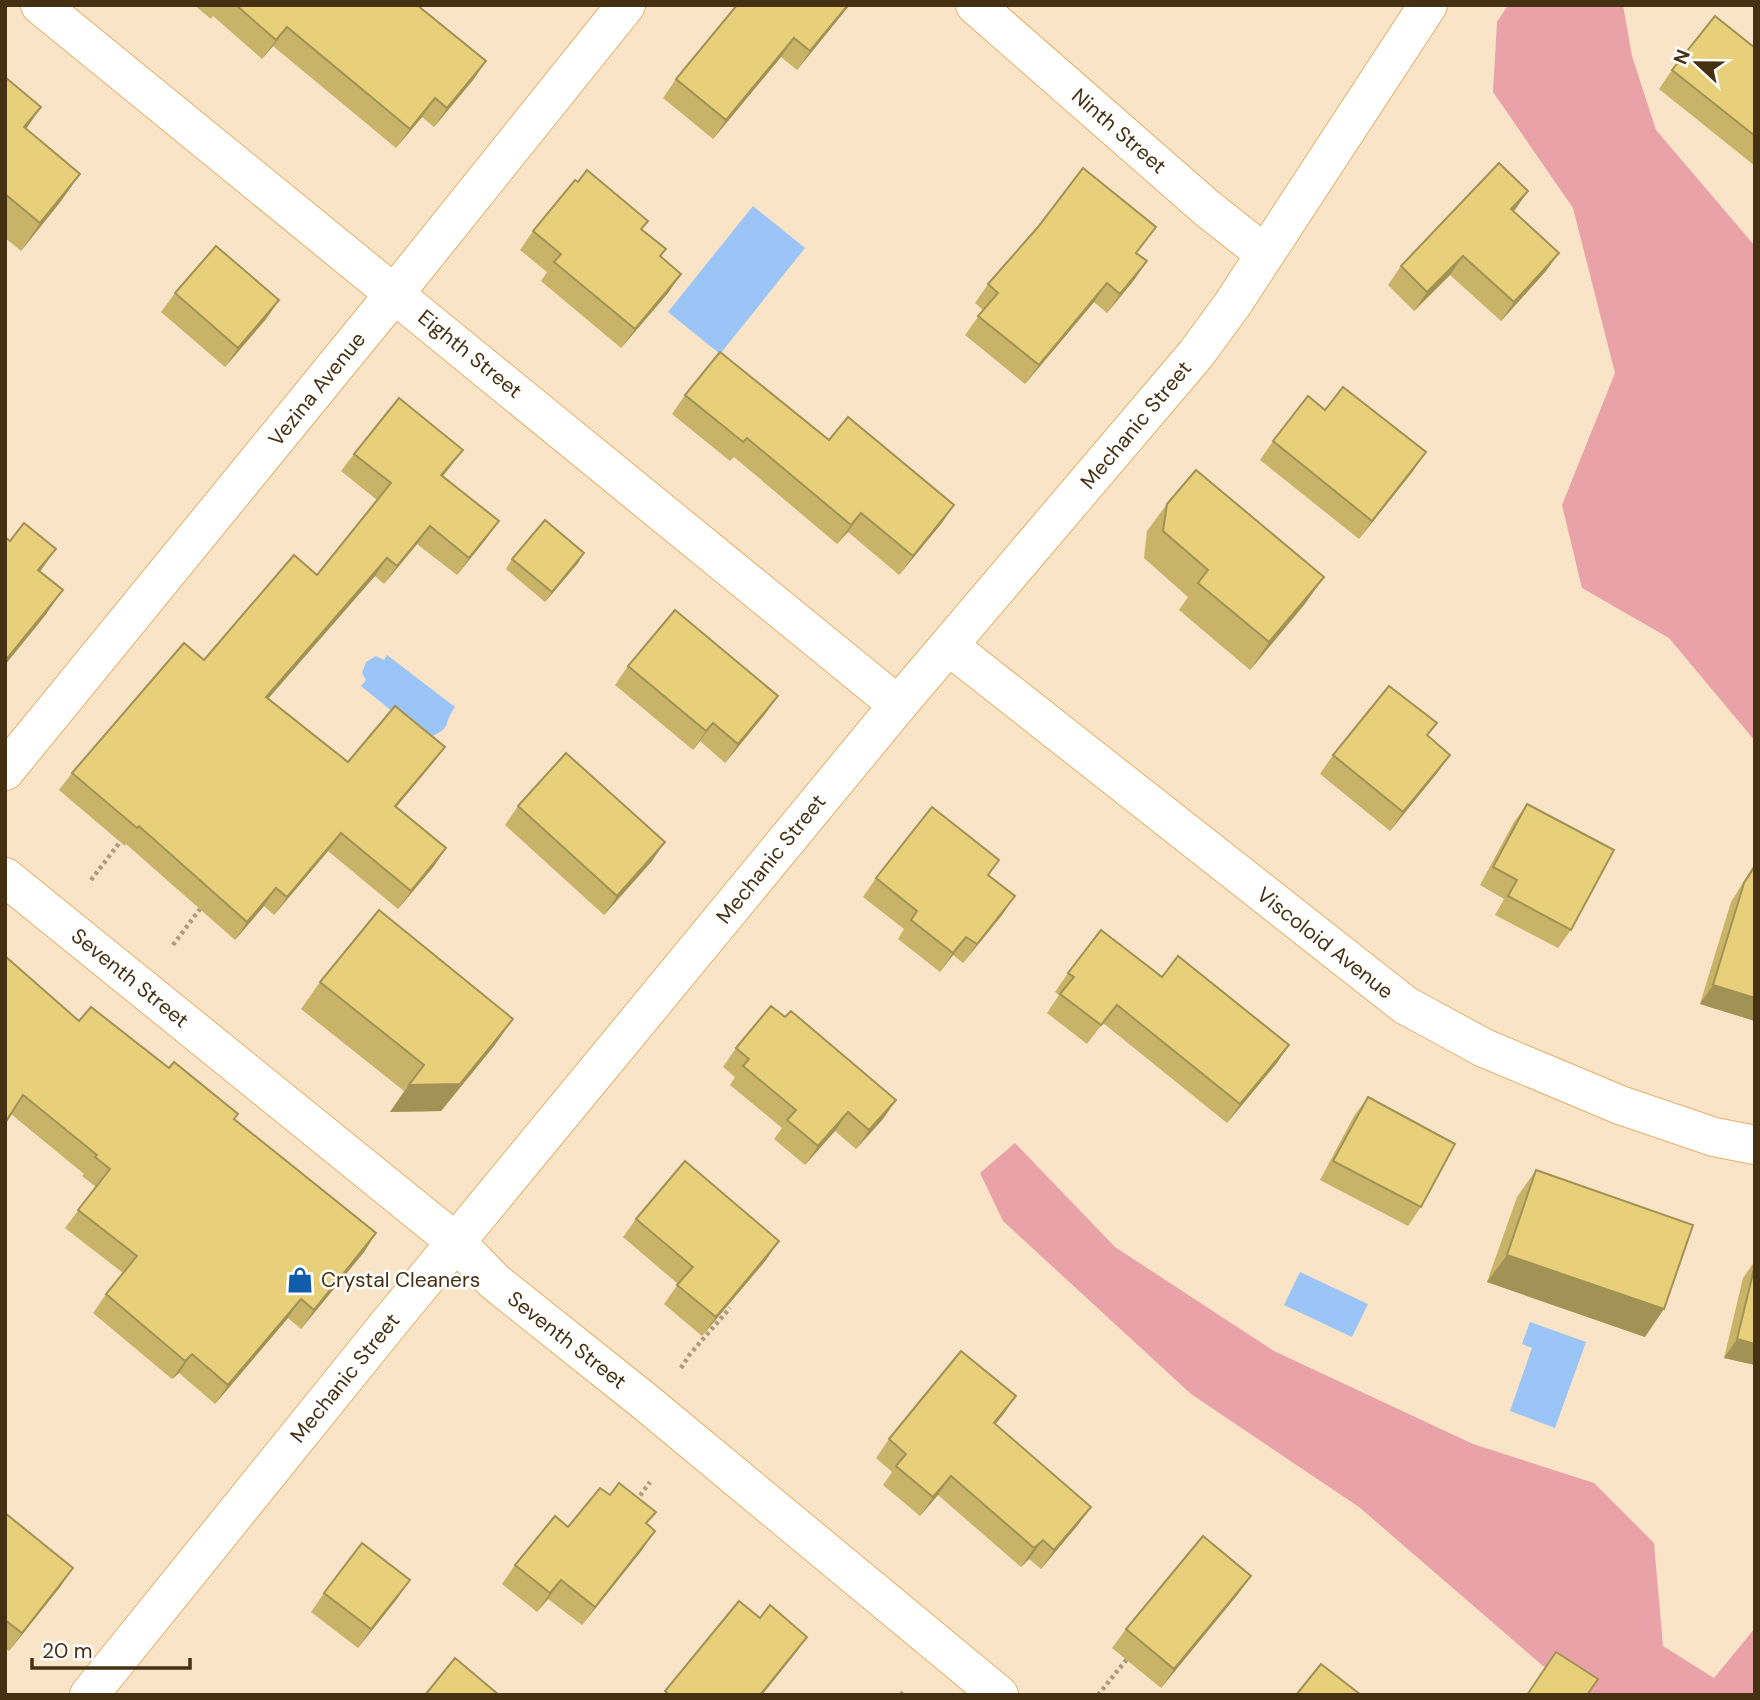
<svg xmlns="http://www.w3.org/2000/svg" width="1760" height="1700" viewBox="0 0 1760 1700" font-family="'DM Sans',sans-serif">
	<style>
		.forest { fill: #e9a2a7 }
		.water { fill: #9bc4f7 }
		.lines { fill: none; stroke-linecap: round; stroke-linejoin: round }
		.minor-casing { stroke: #e4b067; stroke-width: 40 }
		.major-casing { stroke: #e4b067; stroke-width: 40 }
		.path { stroke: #b09b7d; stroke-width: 4.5; stroke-dasharray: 3.5 3.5; stroke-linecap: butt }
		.minor { stroke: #fff; stroke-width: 38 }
		.major { stroke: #fff; stroke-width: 38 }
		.wall { fill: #c8b369 }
		.shaded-wall { fill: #a29255 }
		.building { fill: #e8d07a; stroke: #a29255; stroke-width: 2 }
		.labels { text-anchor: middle; stroke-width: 5; stroke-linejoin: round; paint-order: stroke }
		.street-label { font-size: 21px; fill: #453011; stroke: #fff }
		.poi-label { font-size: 21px; fill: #453011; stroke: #fff; text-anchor: start }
	</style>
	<rect width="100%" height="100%" fill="#f9e4c8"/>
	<!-- forest -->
	<g class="forest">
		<polygon points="1508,5 1623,5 1632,56 1656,130 1755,246 1755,741 1669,638 1582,588 1562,505 1615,373 1573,208 1493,92 1497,22"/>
		<polygon points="1015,1143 1115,1247 1274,1351 1473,1444 1594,1483 1654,1543 1663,1646 1714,1678 1755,1628 1755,1695 1578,1695 1564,1684 1359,1507 1191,1394 1003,1221 980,1173"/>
	</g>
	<!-- water -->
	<g class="water">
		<polygon points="753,206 805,248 720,354 668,312"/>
		<path d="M387,655l68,52c-14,20 -1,20 -29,32l-65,-53 5,-6 -4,-7 4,-11 10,-6 8,4z"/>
		<polygon points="1300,1272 1368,1304 1352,1337 1284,1305"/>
		<polygon points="1530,1322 1586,1342 1555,1428 1510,1411 1532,1348 1522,1344"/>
	</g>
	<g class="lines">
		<!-- minor casing -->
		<g class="minor-casing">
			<g id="minor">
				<polyline points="40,5 898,705"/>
				<polyline points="975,5 1208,209 1265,254"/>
				<polyline points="5,771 395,293 626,5"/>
				<polyline points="5,877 457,1243 495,1282 643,1400 999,1695"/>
			</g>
		</g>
		<!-- major casing -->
		<g class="major-casing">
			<g id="major">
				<polyline points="949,646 1405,1005 1484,1048 1620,1105 1714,1137 1755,1145"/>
				<polyline points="89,1695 390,1322 898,705 1196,354 1232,305 1428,5"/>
			</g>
		</g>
		<!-- path -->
		<g class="path">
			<polyline points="91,880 120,842"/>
			<polyline points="173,945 200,909"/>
			<polyline points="681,1368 690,1354 730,1308"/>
			<polyline points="636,1501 650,1482"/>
			<polyline points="901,1695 903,1692"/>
			<polyline points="1098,1695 1127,1659"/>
		</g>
		<!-- minor -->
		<use href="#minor" class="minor"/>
		<!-- major -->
		<use href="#major" class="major"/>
	</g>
	<!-- wall -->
	<g class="wall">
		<polygon points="194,5 417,5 486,61 473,80 434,127 422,117 396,148 273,46 262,59 213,16 211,19"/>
		<polygon points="844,12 797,70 781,57 713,139 663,98 676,79"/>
		<polygon points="1755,48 1755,166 1659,89 1672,70"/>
		<polygon points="5,77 26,129 80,174 61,201 21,251 5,238"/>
		<polygon points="1514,211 1546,271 1501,321 1450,275 1414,311 1388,285 1401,266"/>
		<polygon points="648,221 642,229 661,256 681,274 668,293 621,348 541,281 547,272 520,250 533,231"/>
		<polygon points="1137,253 1147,261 1134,280 1107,313 1094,302 1025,384 965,335 983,310 975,303 988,284"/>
		<polygon points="175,293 279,300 266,319 225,367 161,312"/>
		<polygon points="685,395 829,440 954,505 941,524 899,575 848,532 837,544 734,457 730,461 672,414"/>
		<polygon points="1325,410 1413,471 1359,539 1260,460 1273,441"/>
		<polygon points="354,454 450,467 443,476 486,539 457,575 417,544 384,584 375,576 268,698 348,762 445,747 432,764 396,807 446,848 434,866 398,909 328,851 274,915 264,906 235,940 126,844 125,846 59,790 72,773 204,660 317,575 377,500 341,471"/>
		<polygon points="1167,504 1324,577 1304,605 1250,670 1179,610 1188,597 1144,558 1147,531"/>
		<polygon points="512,559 578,563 545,602 506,569"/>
		<polygon points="628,666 778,696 765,714 725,763 700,741 693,750 615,685"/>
		<polygon points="1428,736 1450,755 1437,773 1390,831 1320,774 1333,755"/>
		<polygon points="1527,804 1571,930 1558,948 1495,915 1504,899 1480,885 1514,822"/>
		<polygon points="518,806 652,861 604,915 505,825"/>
		<polygon points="1755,863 1755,1021 1700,1004 1731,902"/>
		<polygon points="989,875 1015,896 1002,915 963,963 953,955 940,972 898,939 904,929 863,897 876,878"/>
		<polygon points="5,956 79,1021 234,1120 376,1233 364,1252 301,1329 288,1318 215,1404 179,1373 172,1379 93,1313 106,1294 123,1273 65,1228 96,1187 82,1176 84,1174 11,1114"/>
		<polygon points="1068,973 1162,977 1289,1045 1276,1064 1227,1123 1103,1023 1087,1044 1047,1013 1059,995 1055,992"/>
		<polygon points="320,982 513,1019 494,1046 441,1111 390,1112 404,1091 301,1009"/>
		<polygon points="785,1017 896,1100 883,1119 856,1149 835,1131 805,1165 774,1139 782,1128 730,1085 735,1077 723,1067 736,1048"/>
		<polygon points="1368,1097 1421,1207 1408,1226 1320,1180 1354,1116"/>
		<polygon points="1536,1170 1645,1337 1487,1282 1517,1197"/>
		<polygon points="636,1219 766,1260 702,1336 664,1304 678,1284 623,1237"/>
		<polygon points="1755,1261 1755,1365 1724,1358 1743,1278"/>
		<polygon points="1016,1396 995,1425 1091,1507 1077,1526 1041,1569 1029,1559 1021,1567 938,1495 920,1516 883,1485 892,1472 876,1458 889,1439"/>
		<polygon points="5,1513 73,1568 60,1587 9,1651 5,1649"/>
		<polygon points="647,1524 642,1550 582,1625 548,1599 537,1612 502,1584 515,1565 568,1527"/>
		<polygon points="1251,1576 1238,1594 1161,1688 1112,1648 1126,1629"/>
		<polygon points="410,1580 358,1648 311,1612 324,1593"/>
	</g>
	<!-- shaded-wall -->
	<g class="shaded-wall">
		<polygon points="848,5 850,5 844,12 797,70 810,51"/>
		<polygon points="287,27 273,46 262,59 276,40"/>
		<polygon points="794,38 781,57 713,139 726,120"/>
		<polygon points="486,61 473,80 434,127 447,108"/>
		<polygon points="435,98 422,117 396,148 410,129"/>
		<polygon points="41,107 22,135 24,127"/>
		<polygon points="80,174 61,201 21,251 40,223"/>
		<polygon points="1528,191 1515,210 1497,227 1511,209"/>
		<polygon points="1559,253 1546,271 1501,321 1514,302"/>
		<polygon points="1463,256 1450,275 1414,311 1427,292"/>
		<polygon points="1147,261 1134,280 1107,313 1120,294"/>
		<polygon points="681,274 668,293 621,348 635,329"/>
		<polygon points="1107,283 1094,302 1025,384 1039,365"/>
		<polygon points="279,300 266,319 225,367 238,348"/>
		<polygon points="463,450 450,467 429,493 441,475"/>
		<polygon points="1426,452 1413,471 1359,539 1372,521"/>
		<polygon points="954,505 941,524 899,575 913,556"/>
		<polygon points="861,513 848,532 837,544 851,525"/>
		<polygon points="499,521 486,539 457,575 469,558"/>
		<polygon points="430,526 417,544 384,584 397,566"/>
		<polygon points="56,549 37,576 38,570"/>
		<polygon points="584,553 578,563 545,602 552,592"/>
		<polygon points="387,558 375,576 254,715 266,697"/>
		<polygon points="1324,577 1304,605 1250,670 1269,642"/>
		<polygon points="63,590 44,617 5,665 5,661"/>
		<polygon points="778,696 765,714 725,763 738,744"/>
		<polygon points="713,723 700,741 693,750 706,731"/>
		<polygon points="445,747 432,764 382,824 395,806"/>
		<polygon points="1450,755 1437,773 1390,831 1403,812"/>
		<polygon points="341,833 328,851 274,915 287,897"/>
		<polygon points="665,842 652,861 604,915 617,896"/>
		<polygon points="446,848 434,866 398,909 411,891"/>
		<polygon points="276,888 264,906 235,940 247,922"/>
		<polygon points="1015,896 1002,915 963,963 977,944"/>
		<polygon points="966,937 953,955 940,972 953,953"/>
		<polygon points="1713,985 1755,998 1755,1021 1700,1004"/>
		<polygon points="513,1019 494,1046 441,1111 390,1112 409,1085"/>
		<polygon points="1289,1045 1276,1064 1227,1123 1240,1104"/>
		<polygon points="896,1100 883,1119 856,1149 869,1130"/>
		<polygon points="848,1112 835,1131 805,1165 818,1146"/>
		<polygon points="376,1233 364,1252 301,1329 314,1310"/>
		<polygon points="779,1241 766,1260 702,1336 716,1317"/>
		<polygon points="1507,1255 1664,1309 1645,1337 1487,1282"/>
		<polygon points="301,1299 288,1318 215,1404 228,1385"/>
		<polygon points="1737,1339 1755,1344 1755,1365 1724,1358"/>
		<polygon points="192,1354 179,1373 172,1379 185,1361"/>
		<polygon points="1016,1396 1003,1415 980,1442 994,1423"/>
		<polygon points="951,1476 938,1495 920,1516 933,1497"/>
		<polygon points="1091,1507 1077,1526 1041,1569 1054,1550"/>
		<polygon points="655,1531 642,1550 582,1625 595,1607"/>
		<polygon points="1043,1540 1029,1559 1021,1567 1034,1548"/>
		<polygon points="73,1568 60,1587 9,1651 22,1633"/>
		<polygon points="1251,1576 1238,1594 1161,1688 1174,1669"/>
		<polygon points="410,1580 397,1599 358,1648 371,1629"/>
		<polygon points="561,1580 548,1599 537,1612 550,1593"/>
		<polygon points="807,1637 794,1655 762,1695 760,1695"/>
	</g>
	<!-- building -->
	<g class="building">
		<polygon points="236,5 417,5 486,61 447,108 435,98 410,129 287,27 276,40"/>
		<polygon points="737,5 848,5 810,51 794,38 726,120 676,79"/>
		<polygon points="1715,16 1755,48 1755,136 1672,70"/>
		<polygon points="5,77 41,107 24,127 80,174 40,223 5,194"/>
		<polygon points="1499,163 1528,191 1511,209 1559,253 1514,302 1463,256 1427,292 1401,266"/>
		<polygon points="1083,168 1156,227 1136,253 1147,261 1120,294 1107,283 1039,365 978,316 998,293 988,284 1038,227"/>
		<polygon points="587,170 648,221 641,229 666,249 660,256 681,274 635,329 554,262 561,254 533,231 575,180 578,182"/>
		<polygon points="216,246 279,300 238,348 175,293"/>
		<polygon points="720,352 829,440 848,417 954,505 913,556 861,513 851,525 747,438 743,442 685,395"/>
		<polygon points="1343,387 1426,452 1372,521 1273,441 1308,396 1325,410"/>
		<polygon points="399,398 463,450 441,475 499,521 469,558 430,526 397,566 387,558 266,697 348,762 395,706 445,747 395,806 446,848 411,891 341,833 287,897 276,888 247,922 139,826 137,828 72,773 184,643 204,660 294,555 317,575 391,483 354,454"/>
		<polygon points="1196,470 1324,577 1269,642 1198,583 1208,570 1163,531 1167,504"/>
		<polygon points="545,520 584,553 552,592 512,559"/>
		<polygon points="24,523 56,549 38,570 63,590 5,661 5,537 10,541"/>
		<polygon points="675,610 778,696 738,744 713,723 706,731 628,666"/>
		<polygon points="1389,686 1437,723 1427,735 1450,755 1403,812 1333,755"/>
		<polygon points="566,753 665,842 617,896 518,806"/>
		<polygon points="1527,804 1614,850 1571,930 1508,896 1517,880 1493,867"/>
		<polygon points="932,807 999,860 988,875 1015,896 977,944 966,937 953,953 911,920 917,911 876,878"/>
		<polygon points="1755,866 1755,998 1713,985 1744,883"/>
		<polygon points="379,910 513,1019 460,1084 409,1085 424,1065 320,982"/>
		<polygon points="1101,930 1162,977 1178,956 1289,1045 1240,1104 1117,1005 1101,1025 1060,994 1074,977 1068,973"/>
		<polygon points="5,956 79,1021 91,1007 169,1068 174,1062 238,1114 234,1119 376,1233 314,1310 301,1299 228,1385 192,1354 185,1361 106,1294 137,1256 78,1210 110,1169 95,1157 97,1155 23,1095 5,1123"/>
		<polygon points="771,1006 785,1017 791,1011 896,1100 869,1130 848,1112 818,1146 787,1120 796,1110 743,1066 749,1059 736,1048"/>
		<polygon points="1368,1097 1455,1144 1421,1207 1333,1161"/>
		<polygon points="685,1161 779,1241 716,1317 677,1285 693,1267 636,1219"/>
		<polygon points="1536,1170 1693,1225 1664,1309 1507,1255"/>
		<polygon points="1755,1265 1755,1344 1737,1339"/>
		<polygon points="961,1351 1016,1396 994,1423 1091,1507 1054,1550 1043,1540 1034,1548 951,1476 933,1497 896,1466 906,1454 889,1439"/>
		<polygon points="619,1483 656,1512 646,1523 655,1531 595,1607 561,1580 550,1593 515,1565 555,1516 568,1527 600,1488 610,1495"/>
		<polygon points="5,1513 73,1568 22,1633 5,1620"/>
		<polygon points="1203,1536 1251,1576 1174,1669 1126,1629"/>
		<polygon points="362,1543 410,1580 371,1629 324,1593"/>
		<polygon points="739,1601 760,1618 770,1605 807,1637 760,1695 670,1695 665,1691"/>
		<polygon points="1556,1652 1598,1679 1587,1695 1527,1695"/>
		<polygon points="455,1658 499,1695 425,1695"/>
		<polygon points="1321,1664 1361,1695 1296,1695"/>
	</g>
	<!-- icons -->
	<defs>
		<g id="shop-bare" transform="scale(2.1)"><path d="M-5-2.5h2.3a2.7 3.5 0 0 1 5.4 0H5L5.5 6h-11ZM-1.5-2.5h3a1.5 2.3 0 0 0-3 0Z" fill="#115cab" stroke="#fff" stroke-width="2.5" paint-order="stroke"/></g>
	</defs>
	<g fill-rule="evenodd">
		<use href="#shop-bare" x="300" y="1280"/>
	</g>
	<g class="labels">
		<!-- street labels -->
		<g class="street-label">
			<text transform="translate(1119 131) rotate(41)" y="7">Ninth Street</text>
			<text transform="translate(470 354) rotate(39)" y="7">Eighth Street</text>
			<text transform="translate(317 389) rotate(-51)" y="7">Vezina Avenue</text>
			<text transform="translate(1136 425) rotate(-50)" y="7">Mechanic Street</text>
			<text transform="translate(771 859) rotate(-51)" y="7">Mechanic Street</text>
			<text transform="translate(1325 943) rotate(38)" y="7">Viscoloid Avenue</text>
			<text transform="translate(130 978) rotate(39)" y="7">Seventh Street</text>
			<text transform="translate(567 1340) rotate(38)" y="7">Seventh Street</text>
			<text transform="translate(345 1378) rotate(-51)" y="7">Mechanic Street</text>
		</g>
		<!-- poi labels -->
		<g class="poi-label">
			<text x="321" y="1287">Crystal Cleaners</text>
		</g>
	</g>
	<!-- border -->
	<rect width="1760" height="1700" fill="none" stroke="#453011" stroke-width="14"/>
	<!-- north arrow -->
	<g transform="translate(1697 63) rotate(292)" stroke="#ffffff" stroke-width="5" paint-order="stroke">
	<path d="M0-5L12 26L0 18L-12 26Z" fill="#453011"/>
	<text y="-10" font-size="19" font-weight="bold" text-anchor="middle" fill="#453011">N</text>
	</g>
	<!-- scale -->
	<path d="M32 1658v10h158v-10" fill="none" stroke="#453011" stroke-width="3.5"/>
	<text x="42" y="1658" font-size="21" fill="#453011" stroke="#ffffff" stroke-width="5" paint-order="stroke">20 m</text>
</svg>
